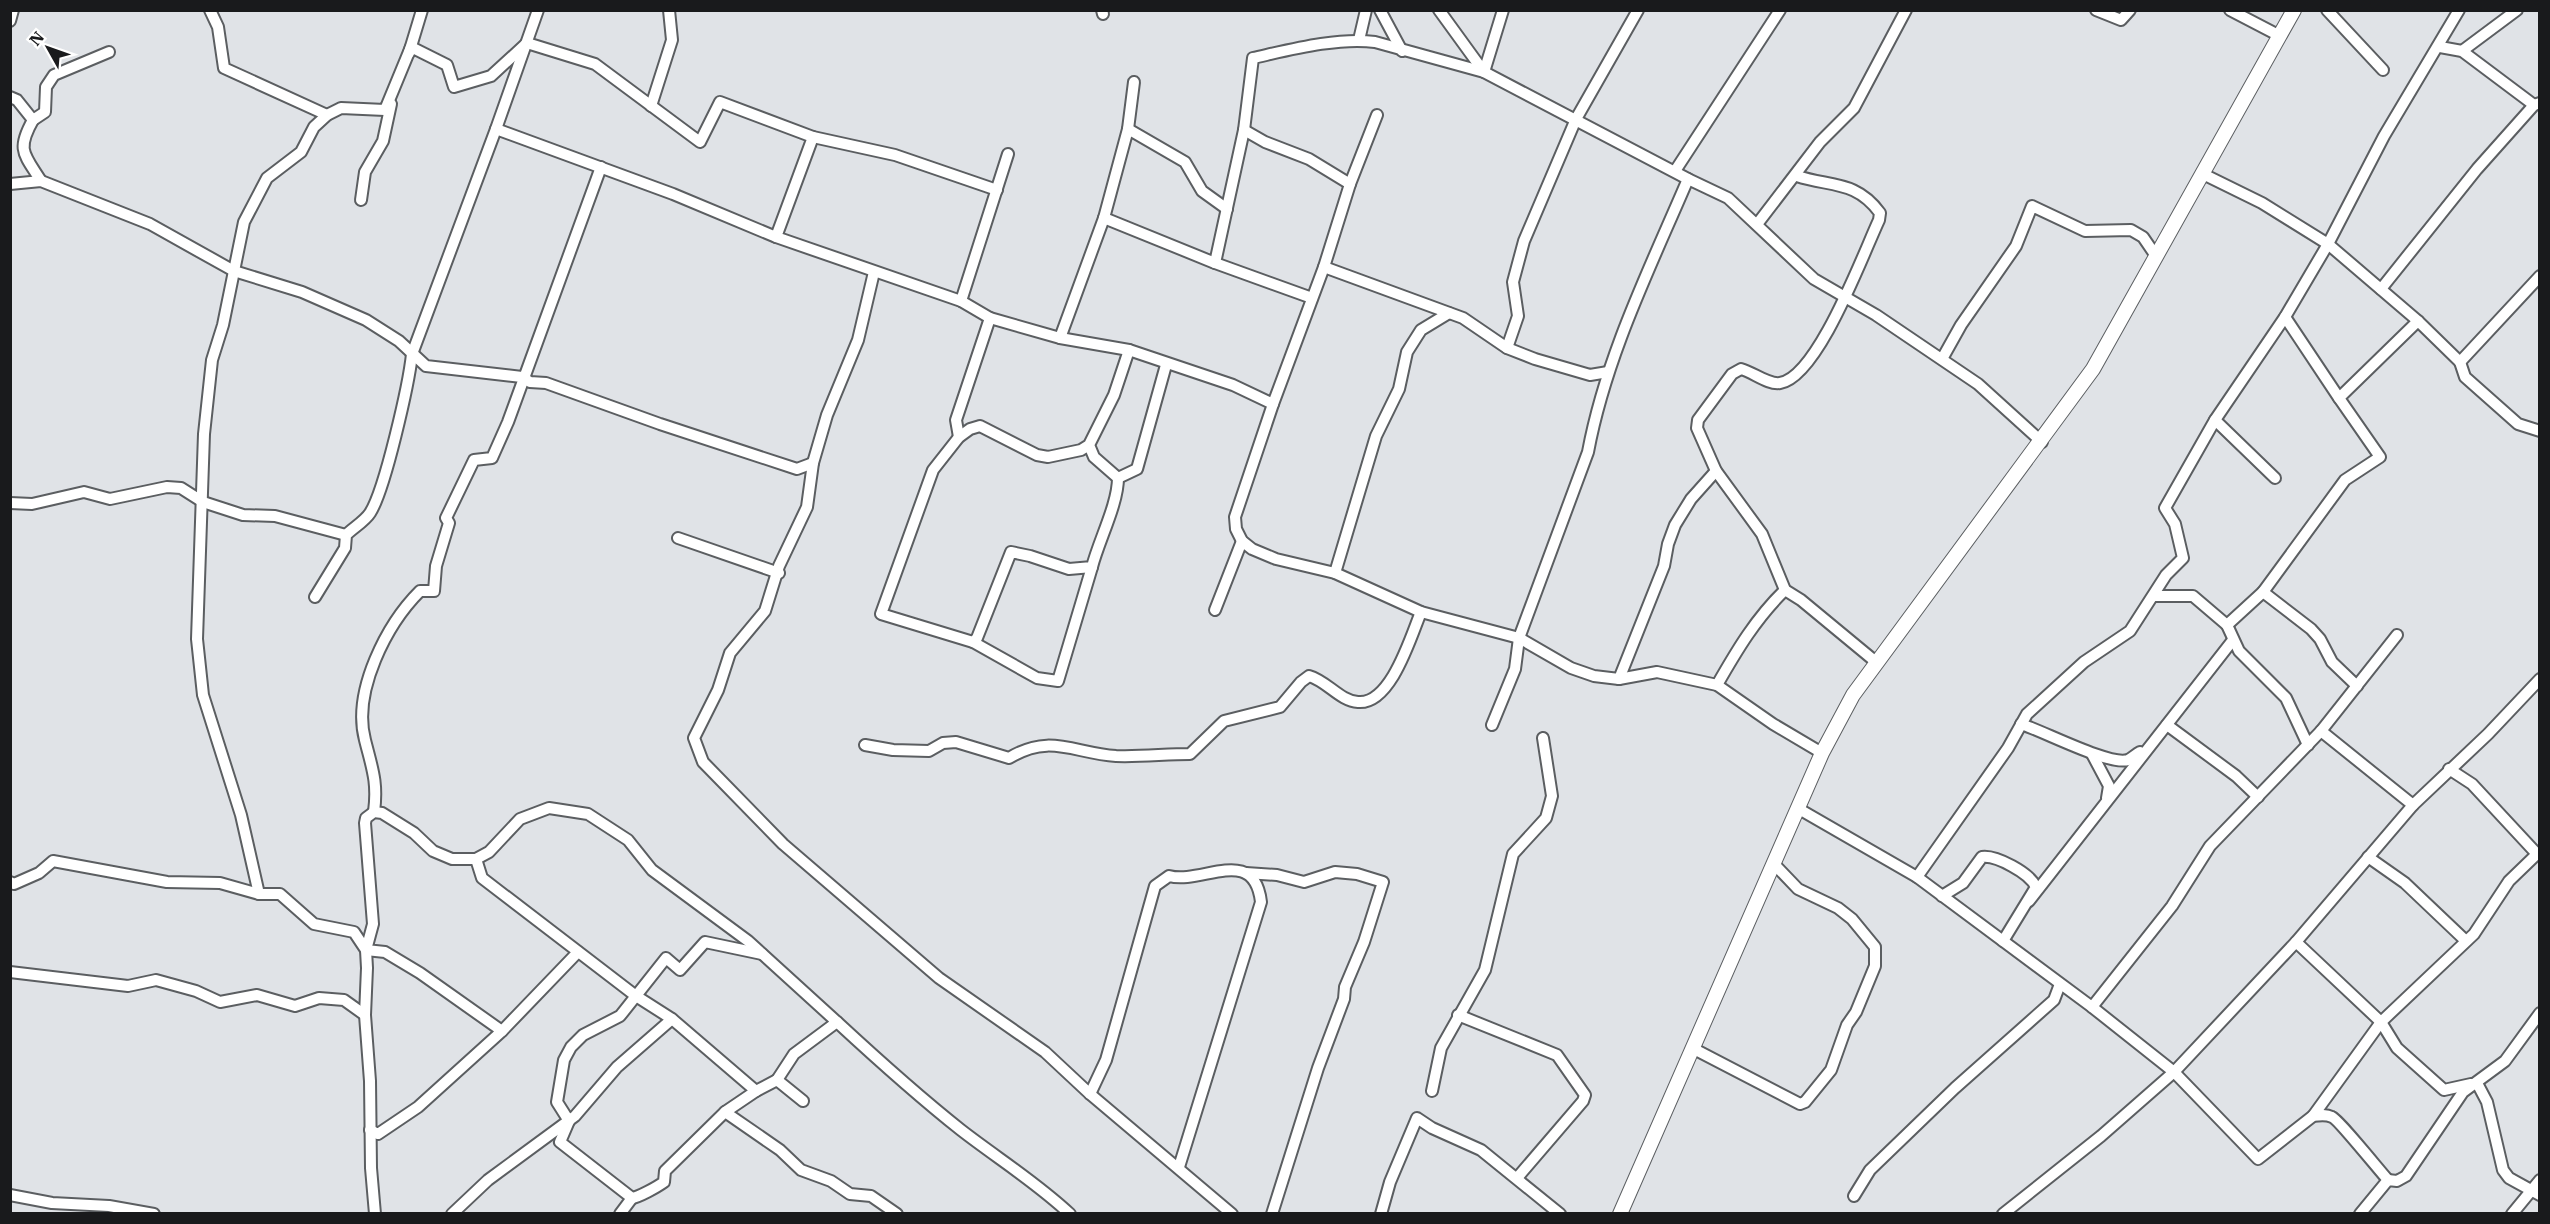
<svg xmlns="http://www.w3.org/2000/svg" width="2550" height="1224" viewBox="0 0 2550 1224" font-family="'IBM Plex Serif',serif">
	<style>
		.lines { fill: none; stroke-linecap: round; stroke-linejoin: round }
		.minor-casing { stroke: #5b5e61; stroke-width: 14 }
		.secondary-casing { stroke: #5b5e61; stroke-width: 16 }
		.minor { stroke: #fff; stroke-width: 10 }
		.secondary { stroke: #fff; stroke-width: 14 }
	</style>
	<rect width="100%" height="100%" fill="#e0e3e7"/>
	<g class="lines">
		<!-- minor casing -->
		<g class="minor-casing">
			<g id="minor">
				<polyline points="210,10 218,27 224,68 327,115"/>
				<polyline points="1102,10 1103,14"/>
				<polyline points="1380,10 1402,51"/>
				<polyline points="1439,10 1484,72"/>
				<polyline points="2096,10 2121,20 2130,10"/>
				<polyline points="2230,10 2280,36"/>
				<polyline points="2327,10 2383,70"/>
				<polyline points="10,21 13,10"/>
				<polyline points="1359,40 1366,10"/>
				<polyline points="2440,47 2462,51 2534,105"/>
				<polyline points="2462,51 2517,10"/>
				<polyline points="409,53 422,10"/>
				<polyline points="1484,72 1503,10"/>
				<path d="M10,97l7,3 16,20c-17,30 -9,34 8,61"/>
				<polyline points="651,106 672,40 669,10"/>
				<polyline points="33,120 45,112 46,87 54,75 109,52"/>
				<polyline points="496,129 538,10"/>
				<polyline points="1128,129 1134,82"/>
				<polyline points="1244,130 1265,142 1309,159 1350,184"/>
				<polyline points="813,137 895,155 997,190"/>
				<polyline points="1675,171 1780,10"/>
				<polyline points="2203,174 2262,203 2328,244 2418,321 2460,362 2465,377 2518,424 2540,431"/>
				<path d="M1797,176c33,11 59,4 83,37l-1,7c-16,34 -61,157 -99,163 -12,2 -27,-11 -39,-14l-9,5 -34,46 -1,8 19,43 46,63 23,56 16,10 75,62"/>
				<polyline points="10,184 41,181 150,224 234,271 302,292 366,320 399,341 426,366 522,377 530,382 546,383 660,424 797,469 813,463"/>
				<polyline points="361,200 365,172 383,141 391,104"/>
				<polyline points="1104,218 1215,263 1312,298"/>
				<polyline points="1758,223 1820,142 1854,108 1906,10"/>
				<path d="M1215,263l29,-133 9,-72c36,-8 85,-21 122,-16l109,30 204,107 40,19 86,81 62,36 102,69 64,58"/>
				<polyline points="1324,267 1350,184 1377,115"/>
				<polyline points="874,272 858,340 827,415 813,463 807,507 779,566 765,611 730,653 718,690 694,738 703,762 783,844 939,978 1045,1052 1090,1094 1232,1214"/>
				<polyline points="2381,289 2477,169 2534,105 2540,103"/>
				<polyline points="961,301 1008,154"/>
				<polyline points="2285,317 2339,398"/>
				<polyline points="1060,338 1104,218 1128,129 1185,162 1202,191 1227,209"/>
				<polyline points="1507,348 1518,316 1513,282 1524,241 1576,119 1638,10"/>
				<polyline points="1942,359 1961,325 2016,246 2032,206 2085,231 2131,230 2143,237 2156,256"/>
				<polyline points="2460,362 2540,276"/>
				<polyline points="1273,404 1324,267 1463,318 1507,348 1535,359 1590,375 1608,372"/>
				<polyline points="2215,420 2275,478"/>
				<polyline points="959,437 956,420 990,318"/>
				<path d="M1089,445l5,12 24,21c0,26 -19,62 -26,89l-23,2 -39,-13 -19,-4 -34,86 -4,4 -92,-28 52,-144 26,-33 11,-8 10,-3 57,29 11,2 33,-7 8,-5 25,-50 15,-45"/>
				<polyline points="1118,478 1137,469 1166,365"/>
				<polyline points="10,503 32,504 84,492 110,499 167,487 181,488 203,502 243,515 275,516 346,535"/>
				<polyline points="678,538 779,573"/>
				<polyline points="1335,573 1376,436 1399,389 1407,352 1421,330 1449,313"/>
				<polyline points="2263,592 2345,480 2380,457 2339,398 2418,321"/>
				<polyline points="2154,596 2193,596 2227,625 2239,651 2286,698 2308,745"/>
				<path d="M315,597l30,-49 1,-13c7,-7 19,-14 24,-22 15,-23 39,-130 42,-159l84,-225 177,65 103,43"/>
				<polyline points="1215,610 1242,541"/>
				<polyline points="2227,625 2263,592 2311,629 2320,639 2332,662 2357,686"/>
				<polyline points="973,642 1037,678 1058,681 1092,567"/>
				<polyline points="1619,679 1664,566 1668,544 1675,525 1691,499 1716,471"/>
				<path d="M1717,685c20,-35 39,-67 68,-95"/>
				<path d="M2021,724c22,7 89,42 107,36 4,-2 8,-6 12,-8"/>
				<path d="M1492,725l23,-56 4,-31 69,-186c18,-96 62,-184 100,-273"/>
				<polyline points="2167,725 2236,776 2258,797"/>
				<polyline points="2321,731 2413,805"/>
				<path d="M865,745l28,5 36,1 14,-8 13,-1 53,16c41,-25 64,-5 107,-2 24,1 50,-2 74,-2l34,-33 56,-14 21,-25 8,-6c18,5 31,25 49,26 33,3 53,-66 63,-90"/>
				<polyline points="2092,754 2109,786 2107,798"/>
				<polyline points="2449,769 2472,784 2537,854 2540,853"/>
				<path d="M1799,809l118,68 175,130 82,65 84,87 55,-43c7,-1 13,-2 19,1 6,2 47,53 56,63"/>
				<path d="M374,812c4,-30 -2,-44 -9,-72 -13,-49 22,-116 55,-149h14l2,-25 13,-43 -3,-5 28,-58 18,-2 16,-36 93,-255"/>
				<polyline points="2368,857 2405,883 2465,940"/>
				<polyline points="476,859 482,878 636,996 672,1019 756,1091 777,1080 803,1101"/>
				<polyline points="1246,873 1277,875 1304,882 1335,872 1357,874 1383,882 1364,942 1345,987 1344,999 1318,1068 1272,1214"/>
				<polyline points="1917,877 2008,748 2027,714 2084,662 2130,631 2166,575 2183,558 2175,524 2165,508 2215,420 2285,317 2328,244 2384,136 2459,10"/>
				<polyline points="10,882 14,884 39,873 53,861 167,882 220,883 259,894"/>
				<path d="M1942,896l21,-13 19,-26c14,-2 48,16 54,30l-33,54"/>
				<polyline points="2029,901 2233,640"/>
				<polyline points="2296,942 2381,1022 2397,1048 2444,1090 2471,1084"/>
				<polyline points="10,972 128,986 156,980 196,991 220,1002 257,995 295,1006 319,998 344,1000 365,1015"/>
				<polyline points="2092,1007 2172,906 2210,846 2321,731 2397,635"/>
				<polyline points="1458,1015 1557,1055 1585,1095 1583,1101 1517,1178"/>
				<path d="M837,1022c40,37 81,74 124,108 36,28 75,52 109,84"/>
				<polyline points="502,1031 578,952"/>
				<polyline points="1694,1049 1800,1104 1805,1102 1831,1070 1847,1025 1856,1012 1875,966 1875,947 1852,919 1838,908 1798,889 1775,865"/>
				<polyline points="2477,1083 2487,1102 2503,1170 2509,1178 2540,1195"/>
				<polyline points="1432,1091 1441,1048 1485,970 1513,854 1546,818 1552,796 1543,738"/>
				<path d="M1090,1094l16,-34 49,-174 14,-10c33,9 85,-32 92,26l-82,265"/>
				<polyline points="725,1112 756,1091"/>
				<polyline points="2313,1116 2381,1022 2474,934 2509,881 2537,854"/>
				<polyline points="569,1121 557,1102 564,1060 571,1047 583,1035 620,1016 666,958 680,970 705,942 762,954"/>
				<polyline points="569,1121 560,1142 632,1198 620,1214"/>
				<polyline points="370,1130 378,1134 418,1107 502,1031 420,973 385,952 366,950 373,924 365,823 366,818 374,812 382,813 414,833 433,851 452,859 476,859 489,852 520,819 549,808 588,814 628,840 652,870 748,941 837,1022 794,1054 777,1080"/>
				<polyline points="10,1195 52,1203 109,1206 154,1214"/>
				<polyline points="1854,1196 1870,1170 1955,1088 2054,1000 2060,984"/>
				<path d="M632,1198c7,-1 25,-11 32,-16l1,-11 60,-59 55,38 21,20 30,11 19,13 21,2 26,18"/>
				<polyline points="375,1214 371,1168 370,1081 365,1015 367,968 366,950 354,932 314,924 280,894 259,894 241,815 203,695 197,639 204,434 212,360 223,325 244,222 267,178 301,152 314,127 327,115 341,108 385,110 411,47 447,65 454,87 491,76 527,43 595,64 700,142 720,102 813,137 776,237 961,301 990,318 1060,338 1129,350 1233,385 1273,404 1235,517 1236,529 1242,541 1252,549 1276,559 1335,573 1421,612 1519,638 1571,668 1594,676 1619,679 1657,672 1717,685 1773,724 1822,753"/>
				<polyline points="452,1214 488,1180 575,1116 617,1067 672,1019"/>
				<polyline points="1381,1214 1390,1182 1417,1118 1432,1128 1481,1150 1560,1214"/>
				<polyline points="2003,1214 2101,1136 2174,1072 2296,942 2413,805 2488,734 2540,679"/>
				<polyline points="2360,1214 2388,1180 2397,1181 2406,1176 2463,1092 2505,1061 2540,1013"/>
				<polyline points="2512,1214 2540,1180"/>
			</g>
		</g>
		<!-- secondary casing -->
		<g class="secondary-casing">
			<polyline id="secondary" points="1620,1214 1822,753 1853,695 2093,369 2294,10"/>
		</g>
		<!-- minor -->
		<use href="#minor" class="minor"/>
		<!-- secondary -->
		<use href="#secondary" class="secondary"/>
	</g>
	<!-- border -->
	<rect width="2550" height="1224" fill="none" stroke="#191a1c" stroke-width="24"/>
	<!-- north arrow -->
	<g transform="translate(48 48) rotate(310)" stroke="#ffffff" stroke-width="4.5" paint-order="stroke">
	<path d="M0-4.5L10 22L0 15L-10 22Z" fill="#191a1c"/>
	<text y="-9" font-size="16" font-weight="bold" text-anchor="middle" fill="#191a1c">N</text>
	</g>
</svg>
